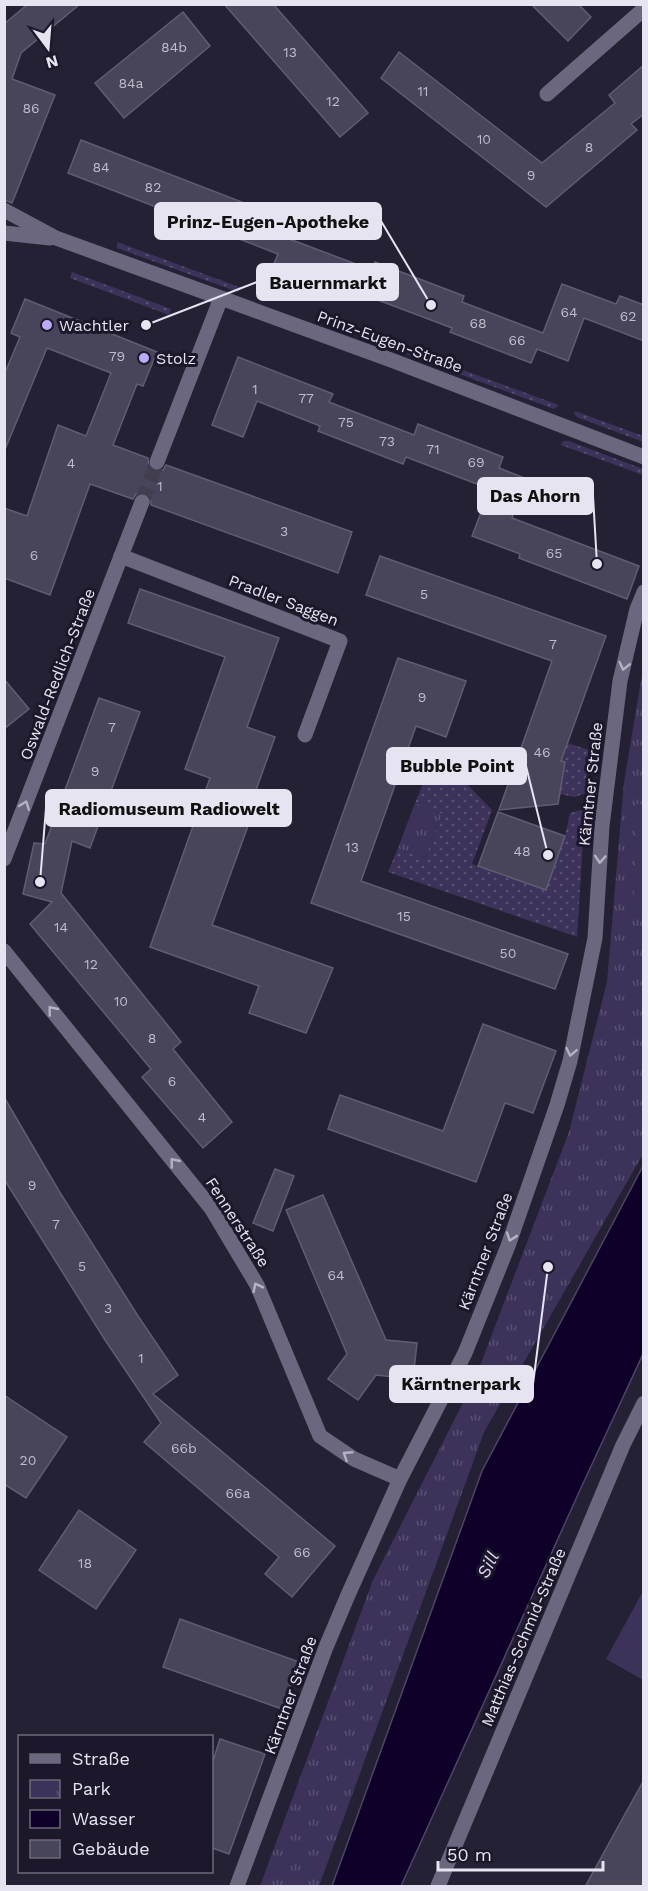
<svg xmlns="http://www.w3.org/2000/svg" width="648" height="1891" viewBox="0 0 648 1891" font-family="'Work Sans',sans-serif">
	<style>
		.grass { fill: url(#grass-dots) }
		.park { fill: url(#park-tufts) }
		.garden { fill: #3d335a }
		.water { fill: #0f0029; stroke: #504465; stroke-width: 1.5 }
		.building { fill: #484459; stroke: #605c72; stroke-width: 1.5 }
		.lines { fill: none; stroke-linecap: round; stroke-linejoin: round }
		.minor-tunnel { stroke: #423e50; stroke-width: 15; stroke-dasharray: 15 8; stroke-linecap: butt }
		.minor { stroke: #6b677e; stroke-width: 15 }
		.oneway { stroke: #b5b2c3 }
		.poi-dot { fill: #bbaaf6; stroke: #1c172a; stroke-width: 2 }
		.labels { text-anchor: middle; stroke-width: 6; stroke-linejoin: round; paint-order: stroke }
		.number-label { font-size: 14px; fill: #bebccb }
		.poi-label { font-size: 16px; fill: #e6e4f1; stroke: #1c172a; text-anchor: start }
		.street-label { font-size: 16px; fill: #e6e4f1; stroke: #1c172a }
		.water-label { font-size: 18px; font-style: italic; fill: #d8d2f3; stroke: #1c172a }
		.leader { fill: none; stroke: #e6e4f1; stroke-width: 2 }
		.callout-dot { fill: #e6e4f1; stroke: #1c172a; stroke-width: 2 }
		.callout { fill: #e6e4f1; stroke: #e6e4f1; stroke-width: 2 }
		.callout-label { font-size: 18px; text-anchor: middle; font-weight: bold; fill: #111 }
	</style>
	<defs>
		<pattern id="grass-dots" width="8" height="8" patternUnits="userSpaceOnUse" patternTransform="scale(1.5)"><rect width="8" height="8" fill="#3d335a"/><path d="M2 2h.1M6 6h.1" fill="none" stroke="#595072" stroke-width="1.8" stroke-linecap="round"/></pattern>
		<pattern id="park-tufts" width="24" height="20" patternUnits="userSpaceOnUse" patternTransform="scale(1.5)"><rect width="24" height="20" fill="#3d335a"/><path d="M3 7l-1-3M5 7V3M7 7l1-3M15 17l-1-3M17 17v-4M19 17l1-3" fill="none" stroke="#595072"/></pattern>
	</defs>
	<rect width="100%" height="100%" fill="#252134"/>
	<!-- grass -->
	<g class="grass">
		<polygon points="117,242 242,288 238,292 117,248"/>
		<polygon points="72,272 171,309 169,315 70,278"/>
		<polygon points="405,350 408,350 559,405 558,406 554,409 408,355 405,352"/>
		<polygon points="575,411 643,436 643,442 577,417 574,414"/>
		<polygon points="563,441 569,441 643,469 643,475 561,445"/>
		<polygon points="568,743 589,750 586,793 575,797 559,794 561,761"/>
		<polygon points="425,779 467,784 492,810 472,864 545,890 565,836 570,813 585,809 577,937 388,872 398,848 425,858 442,814 415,803"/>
	</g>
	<!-- park -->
	<g class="park">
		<polygon points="643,669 643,1154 484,1432 319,1886 260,1886 373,1580 475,1379 569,1132 607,982 624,782"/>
		<polygon points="415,803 442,814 425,858 398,848"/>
	</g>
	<!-- garden -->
	<g class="garden">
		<polygon points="637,804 643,804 643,917 633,916"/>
		<polygon points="642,1593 644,1594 643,1680 606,1659"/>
	</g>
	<!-- water -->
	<polygon class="water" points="643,1166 643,1354 580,1490 401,1886 332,1886 482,1471"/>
	<!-- building -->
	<g class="building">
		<polygon points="28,4 80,4 21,53 12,79 55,95 12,203 4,200 4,24"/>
		<polygon points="224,4 273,4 368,113 340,137"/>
		<polygon points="531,4 578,4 591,17 568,41"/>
		<polygon points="183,12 210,46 124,118 95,83"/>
		<polygon points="399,52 542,163 615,103 609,95 644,65 644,114 631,124 637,130 546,207 381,78"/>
		<polygon points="81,140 291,221 284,237 372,270 375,262 464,296 462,302 543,333 562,284 616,304 620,296 644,305 644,341 584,318 568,361 537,349 531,363 450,332 452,328 362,294 360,300 273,266 278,254 68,173"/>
		<polygon points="25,299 157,352 143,386 137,384 113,445 148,458 149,468 154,471 163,470 166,465 352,532 338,573 151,505 150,496 145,493 136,494 133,499 90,484 50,595 4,578 4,508 27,516 58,425 86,436 111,373 47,348 4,452 4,375 20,337 11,333"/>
		<polygon points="238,357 333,394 329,402 414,435 418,424 503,457 499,468 527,479 512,518 639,566 627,599 519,558 520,554 472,536 490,489 406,457 403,464 318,431 320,426 257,401 243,437 212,425"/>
		<polygon points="380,556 606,636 561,761 565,762 558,804 499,810 552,661 366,595"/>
		<polygon points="140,589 279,638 247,727 275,737 245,821 249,823 212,925 333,968 306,1033 249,1013 259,986 150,947 210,778 185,769 225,657 128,623"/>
		<polygon points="398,658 466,681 446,737 416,726 361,881 568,954 555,989 311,903"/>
		<polygon points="4,679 29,709 4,729"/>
		<polygon points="99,698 140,712 90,848 72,841 61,893 181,1042 173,1049 232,1122 203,1148 142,1077 151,1069 30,924 52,902 23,894 34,843 45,844"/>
		<polygon points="498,812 565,836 546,890 478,866"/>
		<polygon points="483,1024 556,1051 533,1113 505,1103 476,1182 328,1129 340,1095 443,1131"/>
		<polygon points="4,1097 59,1191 138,1316 178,1375 153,1394 335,1546 292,1597 265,1574 279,1557 144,1442 161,1423 105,1340 4,1179"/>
		<polygon points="275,1169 294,1176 273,1231 253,1223"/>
		<polygon points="323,1195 386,1340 417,1343 413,1379 376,1375 358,1400 328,1379 347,1354 286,1210"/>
		<polygon points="4,1395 67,1437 26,1498 4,1484"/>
		<polygon points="79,1510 136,1550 96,1609 39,1570"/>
		<polygon points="180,1619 299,1662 282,1709 163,1667"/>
		<polygon points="220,1739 265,1754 229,1854 212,1848 212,1764"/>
		<polygon points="644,1780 644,1887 585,1887 625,1814"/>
	</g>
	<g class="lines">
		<!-- minor-tunnel -->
		<polyline class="minor-tunnel" points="142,502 157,462"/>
		<!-- minor -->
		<g class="minor">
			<polyline points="547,94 644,9"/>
			<polyline points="4,210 56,238 391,360 644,457"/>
			<polyline points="4,233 50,238"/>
			<polyline points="157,462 221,298"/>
			<polyline points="121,556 340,641 305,735"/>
			<polyline points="4,859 142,502"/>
			<polyline points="4,951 211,1208 257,1285 320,1436 354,1459 400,1479"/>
			<polyline points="237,1886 326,1647 348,1595 400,1479 465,1353 508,1246 557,1105 570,1061 595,938 602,826 620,681 637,609 644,592"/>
			<polyline points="438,1886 623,1445 644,1403"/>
		</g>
	</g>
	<!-- one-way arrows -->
	<defs><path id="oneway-chevron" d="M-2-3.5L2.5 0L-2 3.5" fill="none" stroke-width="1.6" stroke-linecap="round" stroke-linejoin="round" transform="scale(1.5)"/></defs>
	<g class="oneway">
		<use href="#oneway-chevron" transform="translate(624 666) rotate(103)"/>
		<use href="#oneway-chevron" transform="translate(25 805) rotate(-69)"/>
		<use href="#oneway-chevron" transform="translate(600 859) rotate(94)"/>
		<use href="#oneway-chevron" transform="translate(52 1010) rotate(-129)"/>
		<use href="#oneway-chevron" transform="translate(571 1052) rotate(101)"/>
		<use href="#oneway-chevron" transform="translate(174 1162) rotate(-129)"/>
		<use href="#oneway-chevron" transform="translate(511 1237) rotate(109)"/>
		<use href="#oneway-chevron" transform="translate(257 1287) rotate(-116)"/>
		<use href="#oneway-chevron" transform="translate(347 1455) rotate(-147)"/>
	</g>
	<!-- markers -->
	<g class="poi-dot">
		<circle cx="47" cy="325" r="6"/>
		<circle cx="144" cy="358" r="6"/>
	</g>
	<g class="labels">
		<!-- number labels -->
		<g class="number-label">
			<text x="174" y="52">84b</text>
			<text x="290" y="57">13</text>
			<text x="131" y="88">84a</text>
			<text x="423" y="96">11</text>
			<text x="333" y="106">12</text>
			<text x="31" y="113">86</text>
			<text x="484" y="144">10</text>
			<text x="589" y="152">8</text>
			<text x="101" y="172">84</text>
			<text x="531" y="180">9</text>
			<text x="153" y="192">82</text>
			<text x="569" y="317">64</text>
			<text x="628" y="321">62</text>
			<text x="478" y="328">68</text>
			<text x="517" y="345">66</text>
			<text x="117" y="361">79</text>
			<text x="255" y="394">1</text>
			<text x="306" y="403">77</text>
			<text x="346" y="427">75</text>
			<text x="387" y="446">73</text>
			<text x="433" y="454">71</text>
			<text x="476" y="467">69</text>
			<text x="71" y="468">4</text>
			<text x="160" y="491">1</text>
			<text x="284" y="536">3</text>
			<text x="554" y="558">65</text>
			<text x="34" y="560">6</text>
			<text x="424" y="599">5</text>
			<text x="553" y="649">7</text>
			<text x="422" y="702">9</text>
			<text x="112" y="732">7</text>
			<text x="542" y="757">46</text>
			<text x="95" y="776">9</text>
			<text x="352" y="852">13</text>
			<text x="522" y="856">48</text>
			<text x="404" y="921">15</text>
			<text x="61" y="932">14</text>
			<text x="508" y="958">50</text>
			<text x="91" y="969">12</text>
			<text x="121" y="1006">10</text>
			<text x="152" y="1043">8</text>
			<text x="172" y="1086">6</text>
			<text x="202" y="1122">4</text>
			<text x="32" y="1190">9</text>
			<text x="56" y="1229">7</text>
			<text x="82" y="1271">5</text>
			<text x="336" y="1280">64</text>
			<text x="108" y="1313">3</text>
			<text x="141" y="1363">1</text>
			<text x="184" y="1453">66b</text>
			<text x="28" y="1465">20</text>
			<text x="238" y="1498">66a</text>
			<text x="302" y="1557">66</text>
			<text x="85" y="1568">18</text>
		</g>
		<!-- poi labels -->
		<g class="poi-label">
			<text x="59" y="331">Wachtler</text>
			<text x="156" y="364">Stolz</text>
		</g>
		<!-- street labels -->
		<g class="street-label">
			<text transform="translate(390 341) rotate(20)" y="6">Prinz-Eugen-Straße</text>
			<text transform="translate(284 600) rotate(21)" y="6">Pradler Saggen</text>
			<text transform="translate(57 674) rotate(-69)" y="6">Oswald-Redlich-Straße</text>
			<text transform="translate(590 784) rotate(-84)" y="6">Kärntner Straße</text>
			<text transform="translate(238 1222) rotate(57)" y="6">Fennerstraße</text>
			<text transform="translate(485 1251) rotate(-69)" y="6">Kärntner Straße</text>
			<text transform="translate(523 1637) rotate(-67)" y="6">Matthias-Schmid-Straße</text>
			<text transform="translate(290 1695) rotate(-70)" y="6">Kärntner Straße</text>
		</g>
		<!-- water labels -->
		<g class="water-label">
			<text transform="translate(488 1565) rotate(-63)" y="6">Sill</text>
		</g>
	</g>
	<!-- callouts -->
	<path class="leader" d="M431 305L381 221M146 325L257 282M597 564L593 496M548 855L526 766M40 882L46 808M548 1267L533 1384"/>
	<g class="callout-dot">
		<circle cx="431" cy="305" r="6"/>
		<circle cx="146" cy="325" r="6"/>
		<circle cx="597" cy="564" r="6"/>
		<circle cx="548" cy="855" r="6"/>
		<circle cx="40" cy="882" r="6"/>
		<circle cx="548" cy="1267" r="6"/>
	</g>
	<g class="callout">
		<rect x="155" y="203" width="226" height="36" rx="6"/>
		<rect x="257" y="264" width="141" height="36" rx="6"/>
		<rect x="478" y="478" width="115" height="36" rx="6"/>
		<rect x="387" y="748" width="139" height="36" rx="6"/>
		<rect x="46" y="790" width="245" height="36" rx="6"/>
		<rect x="390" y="1366" width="143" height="36" rx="6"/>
	</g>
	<g class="callout-label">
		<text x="268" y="228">Prinz-Eugen-Apotheke</text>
		<text x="328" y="289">Bauernmarkt</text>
		<text x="535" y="502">Das Ahorn</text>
		<text x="457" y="772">Bubble Point</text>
		<text x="169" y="815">Radiomuseum Radiowelt</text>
		<text x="461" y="1390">Kärntnerpark</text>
	</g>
	<!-- border -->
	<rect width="648" height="1891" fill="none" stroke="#e6e4f1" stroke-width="12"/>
	<!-- legend -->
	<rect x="18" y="1735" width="195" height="138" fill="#1c172a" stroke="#6d697a" stroke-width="1.5"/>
	<rect x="30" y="1754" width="30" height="9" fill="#6b677e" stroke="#6d697a" stroke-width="1.5"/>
	<text x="72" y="1765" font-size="18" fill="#e6e4f1">Straße</text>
	<rect x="30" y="1780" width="30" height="18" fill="url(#park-tufts)" stroke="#6d697a" stroke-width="1.5"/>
	<text x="72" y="1795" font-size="18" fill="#e6e4f1">Park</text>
	<rect x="30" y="1810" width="30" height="18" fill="#0f0029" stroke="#6d697a" stroke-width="1.5"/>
	<text x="72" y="1825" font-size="18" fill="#e6e4f1">Wasser</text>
	<rect x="30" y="1840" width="30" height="18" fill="#484459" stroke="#6d697a" stroke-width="1.5"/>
	<text x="72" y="1855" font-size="18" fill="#e6e4f1">Gebäude</text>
	<!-- north arrow -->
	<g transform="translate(48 48) rotate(164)" stroke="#1c172a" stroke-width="4.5" paint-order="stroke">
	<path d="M0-4.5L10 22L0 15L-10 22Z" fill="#e6e4f1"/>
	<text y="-9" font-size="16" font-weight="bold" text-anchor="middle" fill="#e6e4f1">N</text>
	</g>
	<!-- scale -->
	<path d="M438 1861v9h165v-9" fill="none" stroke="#e6e4f1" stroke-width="3"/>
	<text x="447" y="1861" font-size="18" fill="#e6e4f1" stroke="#1c172a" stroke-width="4.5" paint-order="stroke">50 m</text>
</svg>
